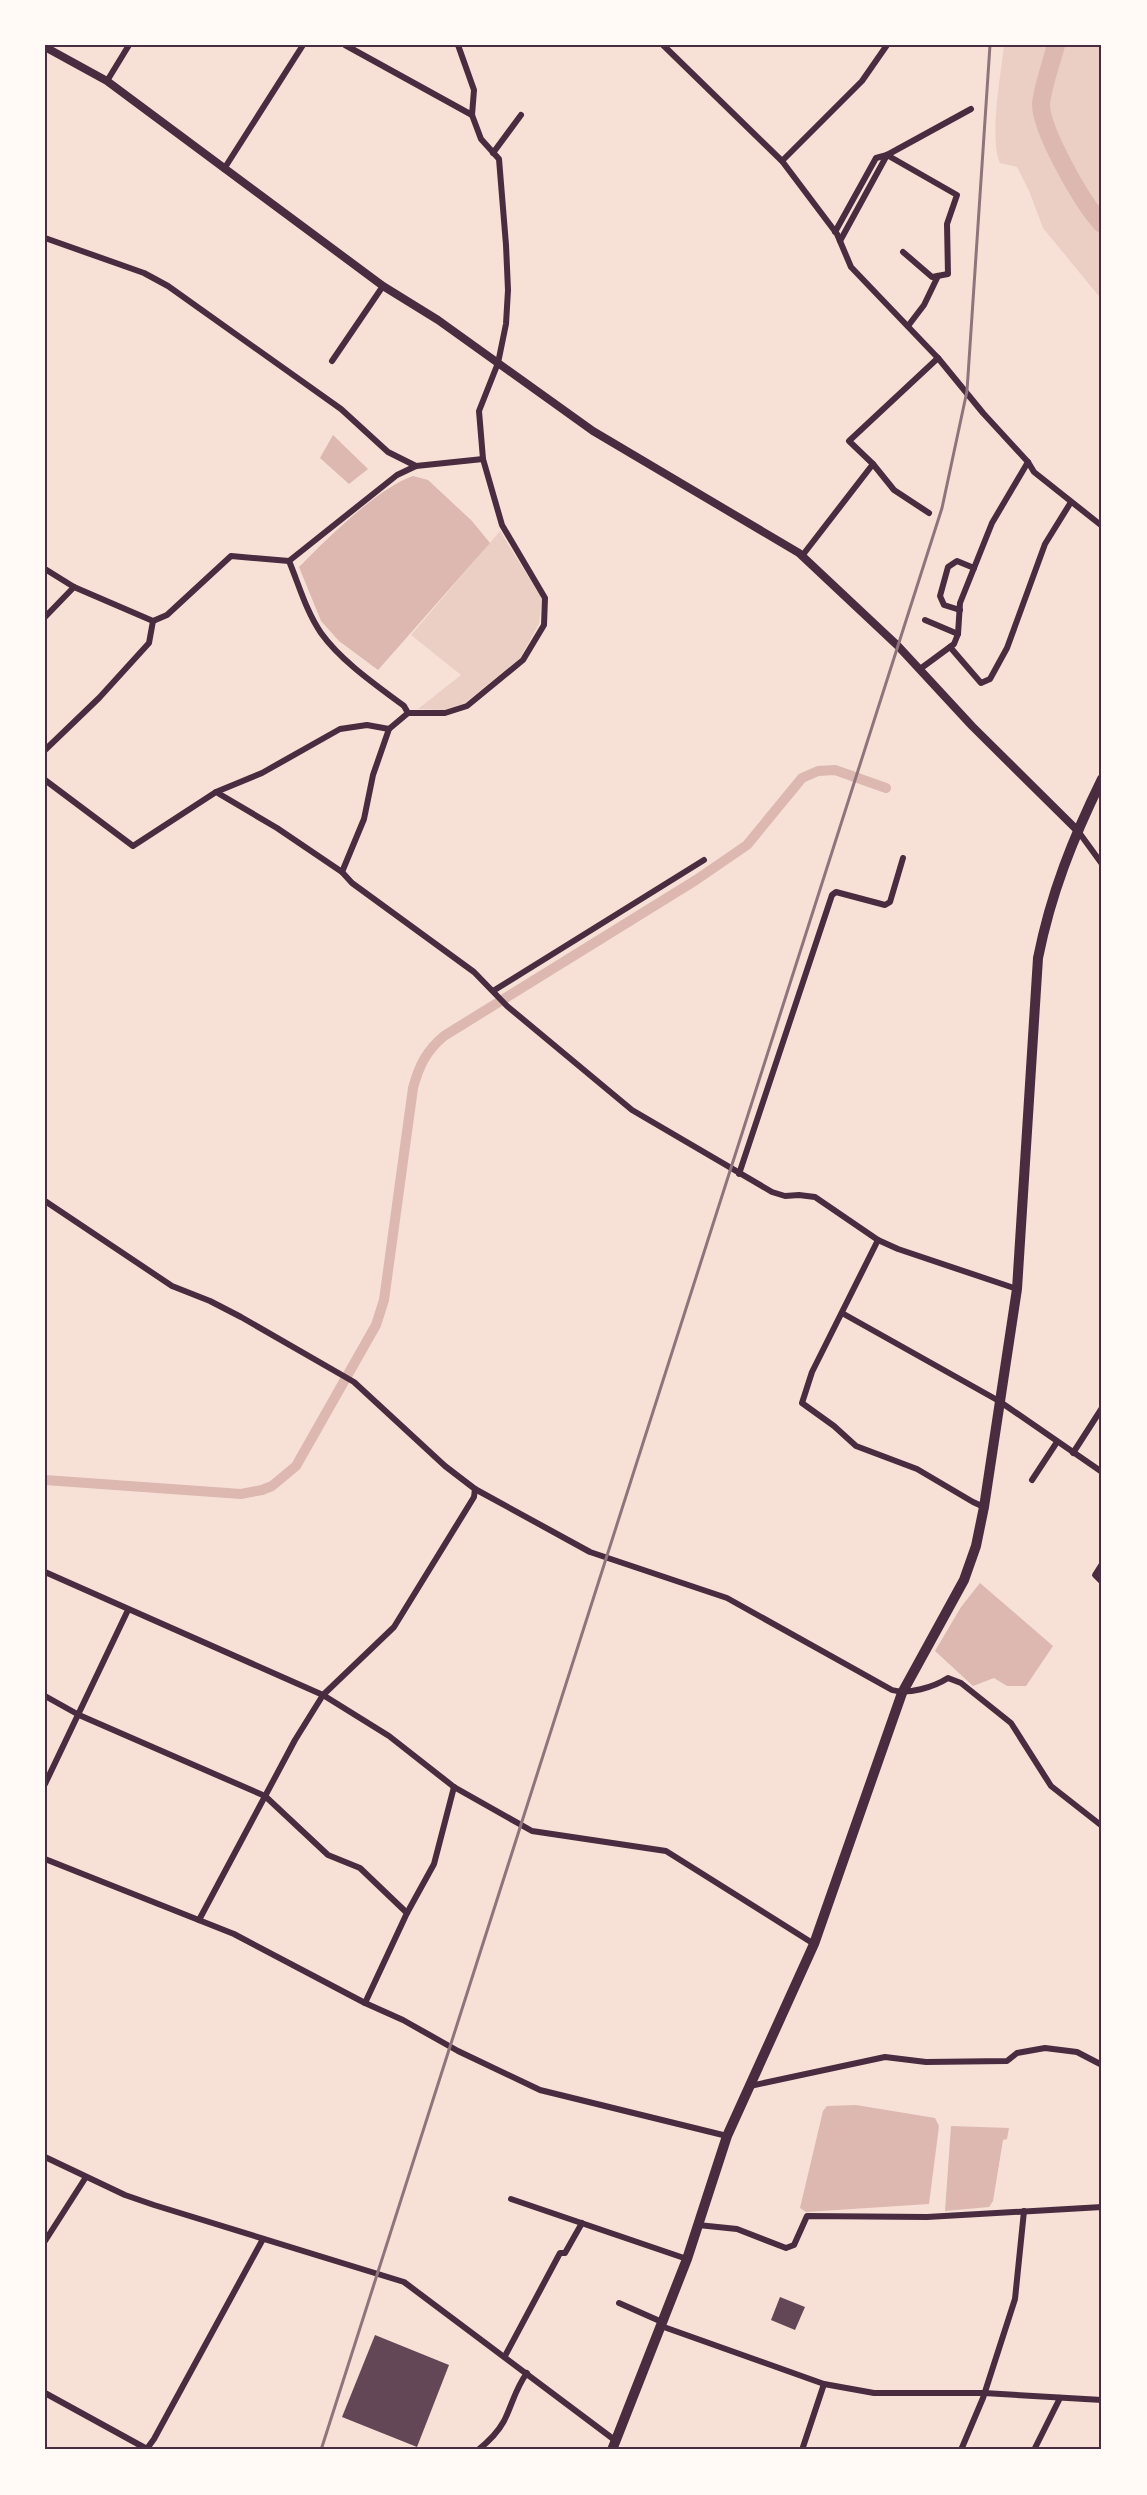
<svg xmlns="http://www.w3.org/2000/svg" width="1147" height="2495" viewBox="0 0 1147 2495" font-family="Karla,sans-serif">
	<style>
		.green { fill: #ebcfc5 }
		.water { fill: #dcb8b0 }
		.lines { fill: none; stroke-linecap: round; stroke-linejoin: round }
		.canal { stroke: #dcb8b0; stroke-width: 10 }
		.river { stroke: #dcb8b0; stroke-width: 18 }
		.building { fill: #644757 }
		.minor { stroke: #4a2c40; stroke-width: 6 }
		.tertiary { stroke: #4a2c40; stroke-width: 8 }
		.primary { stroke: #4a2c40; stroke-width: 10 }
		.rail { stroke: #8f747c; stroke-width: 3 }
		.neatline { fill: none; stroke: #4a2c40; stroke-width: 2 }
	</style>
	<rect width="100%" height="100%" fill="#f7e1d7"/>
	<!-- green -->
	<g class="green">
		<path d="M1004,45h98v255l-59,-72 -14,-37 -12,-24 -17,-4c-11,-24 1,-90 4,-118z"/>
		<polygon points="500,531 542,599 539,624 520,658 465,703 444,710 418,709 461,675 411,635"/>
	</g>
	<!-- water -->
	<g class="water">
		<polygon points="333,435 368,469 349,484 320,458"/>
		<path d="M413,476l15,4 44,41 18,22 -112,127 -39,-29 -18,-20 -22,-54c28,-28 77,-78 114,-91z"/>
		<polygon points="980,1583 1053,1646 1026,1686 1007,1686 994,1678 973,1686 935,1651 961,1607"/>
		<polygon points="856,2105 935,2118 939,2126 929,2204 806,2212 800,2208 823,2111 827,2106"/>
		<polygon points="951,2126 1009,2128 1007,2139 1003,2140 993,2201 989,2207 945,2211"/>
	</g>
	<g class="lines">
		<!-- canal -->
		<path class="canal" d="M45,1480l196,14 21,-4 10,-4 24,-20 80,-141 8,-25 29,-212c6,-22 13,-37 31,-52l252,-156 51,-35 55,-67 16,-7 17,-1 51,18"/>
		<!-- river -->
		<path class="river" d="M1056,45c-4,16 -14,44 -15,59 0,27 42,100 61,120"/>
	</g>
	<!-- building -->
	<g class="building">
		<polygon points="780,2297 805,2307 795,2330 771,2320"/>
		<polygon points="375,2335 449,2365 417,2447 342,2417"/>
	</g>
	<g class="lines">
		<!-- minor -->
		<g class="minor">
			<polyline points="345,45 472,115"/>
			<polyline points="663,45 782,161 837,234 851,267 938,358 983,413 1028,462 1034,472 1102,526"/>
			<polyline points="107,81 129,45"/>
			<polyline points="493,153 521,115"/>
			<polyline points="887,155 957,195 947,224 948,274 932,277 903,252"/>
			<polyline points="782,161 862,81 887,45"/>
			<polyline points="224,169 303,45"/>
			<polyline points="835,232 876,158 887,155 971,109"/>
			<polyline points="45,238 144,273 168,286 341,409 388,452 416,466"/>
			<polyline points="840,241 887,155"/>
			<polyline points="908,326 924,305 938,276"/>
			<polyline points="332,361 383,286"/>
			<polyline points="929,513 894,490 873,464 849,441 938,358"/>
			<polyline points="802,556 873,464"/>
			<path d="M289,561c10,24 17,50 32,72 20,28 55,52 83,73l4,7"/>
			<polyline points="45,569 74,587 153,621 167,615 231,556 289,561 397,475 416,466 483,459"/>
			<polyline points="960,610 944,605 940,596 948,567 957,561 974,568"/>
			<polyline points="45,617 74,587"/>
			<polyline points="925,620 958,634"/>
			<polyline points="950,647 981,683 990,679 1007,648 1045,544 1071,502"/>
			<polyline points="920,669 954,644 958,634 960,603 992,523 1028,462"/>
			<polyline points="45,750 99,698 149,643 153,621"/>
			<polyline points="45,780 133,846 216,792 277,828 342,872 352,883 474,972 507,1006 632,1110 772,1192 785,1196 799,1195 815,1197 878,1240 898,1249 1017,1289"/>
			<polyline points="216,792 262,773 340,729 367,725 389,729"/>
			<polyline points="1078,831 1102,864"/>
			<polyline points="342,872 364,819 373,775 389,729 408,713 445,713 467,706 523,660 544,625 545,598 502,525 483,459 479,411 498,363 506,324 508,290 506,245 499,159 481,139 472,115 474,90 458,45"/>
			<polyline points="493,991 704,860"/>
			<polyline points="739,1174 832,895 836,892 885,905 890,902 903,858"/>
			<path d="M45,1201l127,85 38,15 31,16 113,65 91,84 30,23 115,63 137,46 165,92c16,5 42,-3 56,-12l13,5 50,40 40,63 51,40"/>
			<polyline points="878,1240 812,1372 802,1403 834,1426 856,1446 917,1469 973,1502 984,1507"/>
			<polyline points="842,1313 999,1401 1102,1472"/>
			<polyline points="1073,1453 1102,1408"/>
			<polyline points="1032,1480 1057,1442"/>
			<polyline points="1102,1564 1095,1575 1102,1582"/>
			<polyline points="45,1572 323,1695 389,1736 454,1787 532,1831 666,1851 814,1944"/>
			<polyline points="45,1696 79,1715 265,1796 328,1855 360,1868 407,1913"/>
			<polyline points="45,1784 128,1610"/>
			<polyline points="45,1859 234,1934 365,2003 403,2020 458,2051 540,2090 727,2136"/>
			<polyline points="199,1920 295,1740 323,1695 394,1627 474,1497 475,1489"/>
			<polyline points="365,2003 407,1913 434,1864 454,1787"/>
			<polyline points="750,2086 885,2057 926,2062 1007,2061 1017,2053 1045,2048 1077,2052 1102,2065"/>
			<polyline points="45,2157 125,2195 154,2205 404,2282 616,2441"/>
			<polyline points="511,2199 687,2259"/>
			<polyline points="698,2225 737,2229 786,2248 794,2245 807,2216 927,2217 1102,2207"/>
			<polyline points="45,2241 86,2177"/>
			<polyline points="619,2303 662,2322"/>
			<polyline points="661,2326 824,2384 874,2393 984,2393 1102,2400"/>
			<polyline points="505,2356 560,2253 565,2253 582,2223"/>
			<polyline points="45,2393 147,2449"/>
			<polyline points="146,2450 154,2439 263,2239"/>
			<path d="M478,2450c10,-8 20,-18 26,-29 8,-16 12,-34 23,-48"/>
			<polyline points="802,2450 824,2384"/>
			<polyline points="961,2450 983,2398 1015,2299 1024,2211"/>
			<polyline points="1034,2450 1060,2398"/>
		</g>
		<!-- tertiary -->
		<polyline class="tertiary" points="45,47 107,81 383,286 438,320 593,431 799,553 898,646 972,726 1077,830"/>
		<!-- primary -->
		<path class="primary" d="M612,2450l75,-191 40,-123 87,-192 88,-251 62,-113 12,-34 8,-39 33,-218 21,-331c13,-65 35,-120 64,-179"/>
		<!-- rail -->
		<polyline class="rail" points="321,2450 942,508 967,391 990,45"/>
	</g>
	<!-- border -->
	<rect width="1147" height="2495" fill="none" stroke="#fffaf5" stroke-width="93"/>
	<rect x="46" y="46" width="1054" height="2402" class="neatline"/>
</svg>
